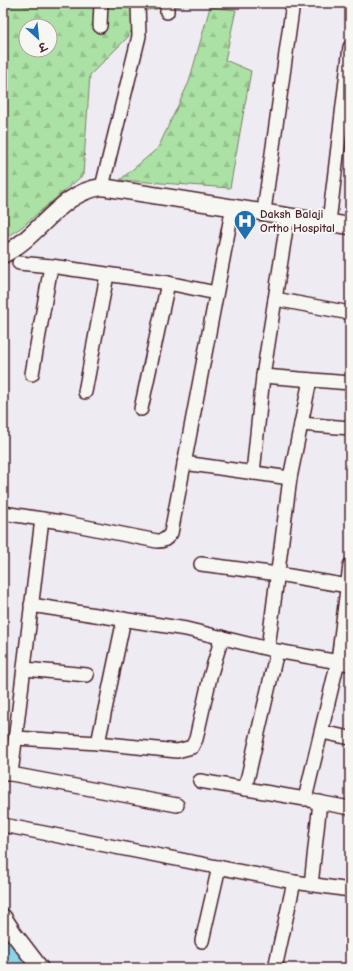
<svg xmlns="http://www.w3.org/2000/svg" width="353" height="971" viewBox="0 0 353 971" font-family="'Comic Neue','Playpen Sans Deva',sans-serif">
	<style>
		.forest { fill: url(#forest-firs); stroke: #7a8068; fill-rule: evenodd }
		.lines { fill: none; stroke-linecap: round; stroke-linejoin: round }
		.canal { stroke: #8ad5ea; stroke-width: 12 }
		.minor-casing { stroke: #4a1f2b; stroke-width: 16 }
		.tertiary-casing { stroke: #4a1f2b; stroke-width: 19 }
		.minor { stroke: #f6f6f2; stroke-width: 13 }
		.tertiary { stroke: #f6f6f2; stroke-width: 16 }
		.labels { text-anchor: middle; stroke-width: 4; stroke-linejoin: round; paint-order: stroke }
		.poi-label { font-size: 12px; font-weight: bold; fill: #4a1f2b; stroke: #f6f6f2; text-anchor: start }
	</style>
	<defs>
		<pattern id="forest-firs" width="22" height="20" patternUnits="userSpaceOnUse"><rect width="22" height="20" fill="#abe1a4"/><path d="M5 1l3.5 6h-7zM16 11l3.5 6h-7z" fill="#95c18d"/></pattern>
	</defs>
	<rect width="100%" height="100%" fill="#eeebf2"/>
	<filter id="ink" filterUnits="userSpaceOnUse"><feTurbulence type="fractalNoise" baseFrequency=".025" numOctaves="2"/><feDisplacementMap in="SourceGraphic" scale="8" xChannelSelector="R" yChannelSelector="G"/><feConvolveMatrix kernelMatrix="1 2 1 2 8 2 1 2 1" color-interpolation-filters="sRGB"/></filter>
	<g filter="url(#ink)">
		<!-- forest -->
		<g class="forest">
			<path d="M3,3l4,4 12,-4h157l5,3 -42,5 -10,25 -39,39 -7,100 -61,52 -19,12zM26,26h24v24h-24z"/>
			<polygon points="210,7 236,10 225,60 251,71 230,188 120,180 158,148 189,82"/>
		</g>
		<g class="lines">
			<!-- canal -->
			<polyline class="canal" points="3,944 22,968"/>
			<!-- minor casing -->
			<g class="minor-casing">
				<g id="minor">
					<polyline points="167,12 167,3"/>
					<polyline points="100,26 101,3"/>
					<polyline points="102,187 139,36 138,3"/>
					<polyline points="264,211 293,3"/>
					<polyline points="329,222 350,47"/>
					<polyline points="19,263 51,266 168,283 216,293"/>
					<polyline points="275,299 350,313"/>
					<polyline points="32,374 51,266"/>
					<polyline points="263,376 350,383"/>
					<polyline points="85,392 107,275"/>
					<polyline points="141,409 168,283"/>
					<polyline points="301,424 350,428"/>
					<polyline points="184,463 290,478"/>
					<polyline points="253,473 263,376 288,216"/>
					<path d="M3,513l58,9 96,19c7,0 10,-2 14,-8l62,-327"/>
					<polyline points="201,564 278,574 348,586"/>
					<polyline points="31,605 186,629 277,651 350,664"/>
					<polyline points="268,648 290,478 310,380"/>
					<polyline points="25,669 87,675"/>
					<polyline points="322,732 350,738"/>
					<polyline points="16,738 98,743 177,751 192,747 196,739 210,677 222,637"/>
					<polyline points="98,743 124,619"/>
					<polyline points="3,774 11,774 42,519"/>
					<polyline points="11,774 177,805"/>
					<polyline points="200,781 305,799 338,661 350,565"/>
					<polyline points="245,789 277,651"/>
					<polyline points="312,801 350,808"/>
					<polyline points="3,825 294,882 350,890"/>
					<polyline points="311,885 320,802"/>
					<polyline points="202,941 219,867"/>
					<polyline points="275,968 294,882"/>
				</g>
			</g>
			<!-- tertiary casing -->
			<g class="tertiary-casing">
				<g id="tertiary">
					<path d="M3,255c37,-19 57,-63 99,-68l248,39"/>
					<polyline points="3,917 14,934 40,968"/>
				</g>
			</g>
			<!-- minor -->
			<use href="#minor" class="minor"/>
			<!-- tertiary -->
			<use href="#tertiary" class="tertiary"/>
		</g>
	</g>
	<!-- icons -->
	<defs>
		<g id="hospital-pin" transform="scale(1.15)"><path d="M0 17L-7.5 6A9.5 9.5 0 1 1 7.5 6Z" fill="#1f6fb2" stroke="#f6f6f2"/><path d="M-5-5h3v3.5h4V-5h3V5h-3V1.5h-4V5h-3Z" fill="#fff"/></g>
	</defs>
	<g fill-rule="evenodd">
		<use href="#hospital-pin" x="245" y="221"/>
	</g>
	<g class="labels">
		<!-- poi labels -->
		<g class="poi-label">
			<text x="260" y="218">Daksh Balaji<tspan x="260" dy="14">Ortho Hospital</tspan></text>
		</g>
	</g>
	<!-- margin -->
	<rect width="353" height="971" fill="none" stroke="#f6f6f2" stroke-width="16"/>
	<rect x="8" y="8" width="337" height="955" fill="none" stroke="#4a1f2b" stroke-width="1.5" filter="url(#ink)"/>
	<!-- north arrow -->
	<g transform="translate(38 38) rotate(153)"><circle r="19" fill="#f6f6f2" stroke="#b1a0a2"/>
	<path d="M0-3L7 15L0 10L-7 15Z" fill="#1f6fb2"/>
	<text y="-6" font-size="11" font-weight="bold" text-anchor="middle" fill="#4a1f2b">उ</text>
	</g>
</svg>
